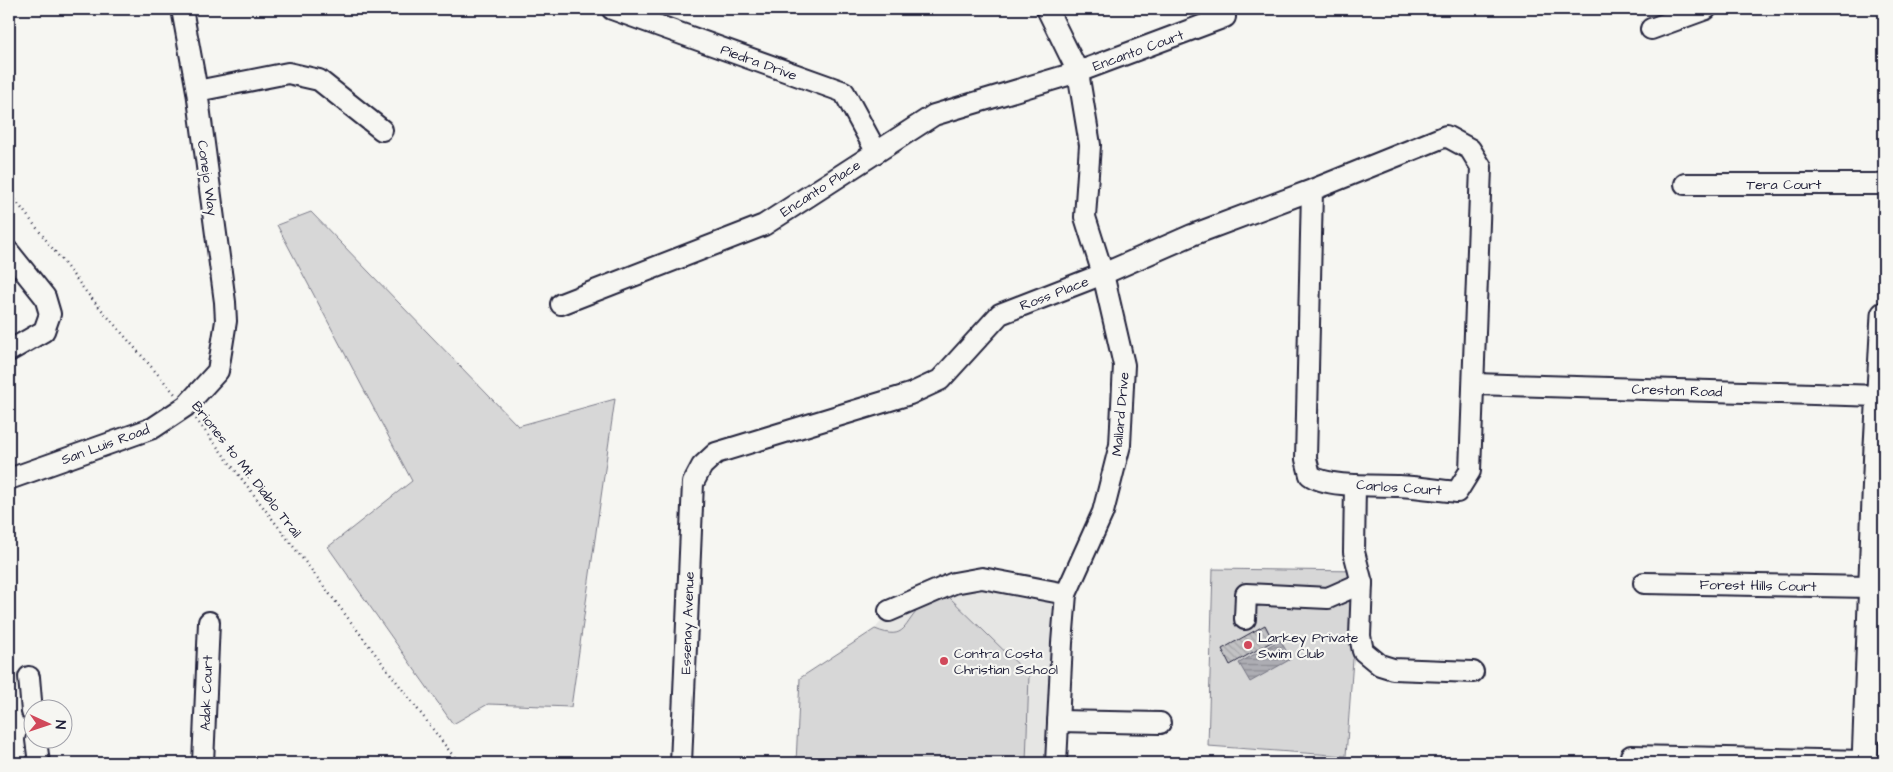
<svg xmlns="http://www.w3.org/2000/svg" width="1893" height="772" viewBox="0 0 1893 772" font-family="'Architects Daughter',sans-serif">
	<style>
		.built { fill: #e6e6e4 }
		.grass { fill: #d7d7d7; stroke: #7c7c89 }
		.water { fill: url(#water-rules); stroke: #757583 }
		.building { fill: url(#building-back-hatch); stroke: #22223b }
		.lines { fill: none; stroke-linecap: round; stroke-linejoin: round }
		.minor-casing { stroke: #22223b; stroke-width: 24 }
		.major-casing { stroke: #22223b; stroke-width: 29 }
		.path { stroke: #22223b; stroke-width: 2.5; stroke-dasharray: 1 4; stroke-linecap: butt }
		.minor { stroke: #f6f6f2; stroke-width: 20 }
		.major { stroke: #f6f6f2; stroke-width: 25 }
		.poi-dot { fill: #d1495b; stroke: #f6f6f2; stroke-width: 2 }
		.labels { text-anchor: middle; stroke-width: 4.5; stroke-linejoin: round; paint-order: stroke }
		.street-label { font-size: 14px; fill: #22223b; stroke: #f6f6f2 }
		.poi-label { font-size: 14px; fill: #22223b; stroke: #f6f6f2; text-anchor: start }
	</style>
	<defs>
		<pattern id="water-rules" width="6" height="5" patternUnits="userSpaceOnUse" patternTransform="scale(1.25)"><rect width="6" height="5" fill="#adadb3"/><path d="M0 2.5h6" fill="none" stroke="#8c8c93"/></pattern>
		<pattern id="building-back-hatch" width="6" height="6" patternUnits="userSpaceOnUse" patternTransform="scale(1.25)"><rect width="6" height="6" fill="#c2c2c4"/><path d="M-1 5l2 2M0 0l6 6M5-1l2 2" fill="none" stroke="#a6a6a9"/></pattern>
	</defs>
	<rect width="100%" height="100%" fill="#f6f6f2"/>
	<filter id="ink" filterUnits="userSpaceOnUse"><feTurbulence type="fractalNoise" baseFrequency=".02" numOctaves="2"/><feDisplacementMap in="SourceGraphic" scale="10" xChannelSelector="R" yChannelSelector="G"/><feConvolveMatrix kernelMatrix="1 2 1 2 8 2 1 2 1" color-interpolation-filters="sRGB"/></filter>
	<g filter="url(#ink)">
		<!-- built -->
		<polygon class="built" points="954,583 1066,594 1056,763 796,763 800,678 875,629 889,611"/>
		<!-- grass -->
		<g class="grass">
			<polygon points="311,212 518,426 615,399 571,707 488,704 453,724 328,547 412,481 277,225"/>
			<polygon points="1213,569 1358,571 1363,651 1353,659 1346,756 1208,746"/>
			<path d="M946,594l83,81 -3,88h-230l4,-85 75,-49c32,13 28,-6 46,-22 7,-6 17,-9 25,-13z"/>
		</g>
		<!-- water -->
		<polygon class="water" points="1280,640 1291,659 1250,682 1239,663"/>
		<!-- building -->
		<polygon class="building" points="1265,625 1273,641 1230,665 1222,649"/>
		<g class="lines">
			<!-- minor casing -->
			<g class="minor-casing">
				<g id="minor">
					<polyline points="612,9 844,92 876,151"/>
					<polyline points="1047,9 1078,72 1090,145 1085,217 1103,274 1124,365 1120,445 1103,512 1066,594 1062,643 1056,763"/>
					<polyline points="1651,29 1706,9"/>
					<polyline points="197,91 288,73 319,80 382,130"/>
					<polyline points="1685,184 1884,184"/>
					<polyline points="9,252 45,297 50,314 44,331 9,351"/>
					<polyline points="561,304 764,225 934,115 1078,72 1225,17"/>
					<polyline points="1474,384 1880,396"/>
					<polyline points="9,479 153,428 186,406 218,371 226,321 225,302 197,91 182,9"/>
					<polyline points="1355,485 1354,552 1362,583 1360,636 1363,651 1380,665 1393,669 1473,672"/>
					<polyline points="1644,583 1871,587"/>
					<polyline points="889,611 954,583 982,578 1066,594"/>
					<polyline points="1245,619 1246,594 1328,598 1362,583"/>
					<polyline points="29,677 32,712"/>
					<polyline points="1058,721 1160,723"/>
					<polyline points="1867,730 1884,731"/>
					<polyline points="36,740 39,763"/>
					<polyline points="1631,756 1865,761"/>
					<polyline points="203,763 209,622"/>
					<path d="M681,763l12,-280 9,-17 14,-13 194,-59 30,-14 60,-66 103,-40 89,-39 120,-45 134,-54 24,13 11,18 -11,304 -13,21c-19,-2 -39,-5 -58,-6 -22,-1 -72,2 -89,-11l-4,-16 6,-269"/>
				</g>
			</g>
			<!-- major casing -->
			<g class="major-casing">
				<polyline id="major" points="1865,763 1877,446 1884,315"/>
			</g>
			<!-- path -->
			<g class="path">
				<polyline points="9,192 87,293 175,394"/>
				<polyline points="196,419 451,753 463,763"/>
			</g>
			<!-- minor -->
			<use href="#minor" class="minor"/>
			<!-- major -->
			<use href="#major" class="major"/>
		</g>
	</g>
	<!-- markers -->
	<g class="poi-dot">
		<circle cx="1248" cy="645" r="5"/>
		<circle cx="944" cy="661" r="5"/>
	</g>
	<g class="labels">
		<!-- street labels -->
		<g class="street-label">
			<text transform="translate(1138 50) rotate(-20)" y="5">Encanto Court</text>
			<text transform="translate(759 62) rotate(20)" y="5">Piedra Drive</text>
			<text transform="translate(208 178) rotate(82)" y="5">Conejo Way</text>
			<text x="1784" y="189">Tera Court</text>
			<text transform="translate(820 188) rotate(-33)" y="5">Encanto Place</text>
			<text transform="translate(1054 293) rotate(-21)" y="5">Ross Place</text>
			<text transform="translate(1677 390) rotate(2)" y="5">Creston Road</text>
			<text transform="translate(1120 414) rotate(-85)" y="5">Mallard Drive</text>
			<text transform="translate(105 444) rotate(-20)" y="5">San Luis Road</text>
			<text transform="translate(247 469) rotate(52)" y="5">Briones to Mt. Diablo Trail</text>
			<text transform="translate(1399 487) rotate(4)" y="5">Carlos Court</text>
			<text transform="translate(1758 585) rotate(1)" y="5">Forest Hills Court</text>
			<text transform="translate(687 623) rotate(-88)" y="5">Essenay Avenue</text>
			<text transform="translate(206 693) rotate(-88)" y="5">Adak Court</text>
		</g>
		<!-- poi labels -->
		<g class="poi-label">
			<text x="1258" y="642">Larkey Private<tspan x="1258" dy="16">Swim Club</tspan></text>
			<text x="954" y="658">Contra Costa<tspan x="954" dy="16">Christian School</tspan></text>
		</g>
	</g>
	<!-- margin -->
	<rect width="1893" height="772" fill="none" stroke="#f6f6f2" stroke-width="30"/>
	<rect x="15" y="15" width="1863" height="742" fill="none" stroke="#22223b" stroke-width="2" filter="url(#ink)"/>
	<!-- north arrow -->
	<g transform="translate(48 724) rotate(93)"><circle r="24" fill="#f6f6f2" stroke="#a1a1a9"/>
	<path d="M0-4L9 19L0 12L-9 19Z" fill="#d1495b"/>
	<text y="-8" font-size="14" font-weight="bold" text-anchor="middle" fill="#22223b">N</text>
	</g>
</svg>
